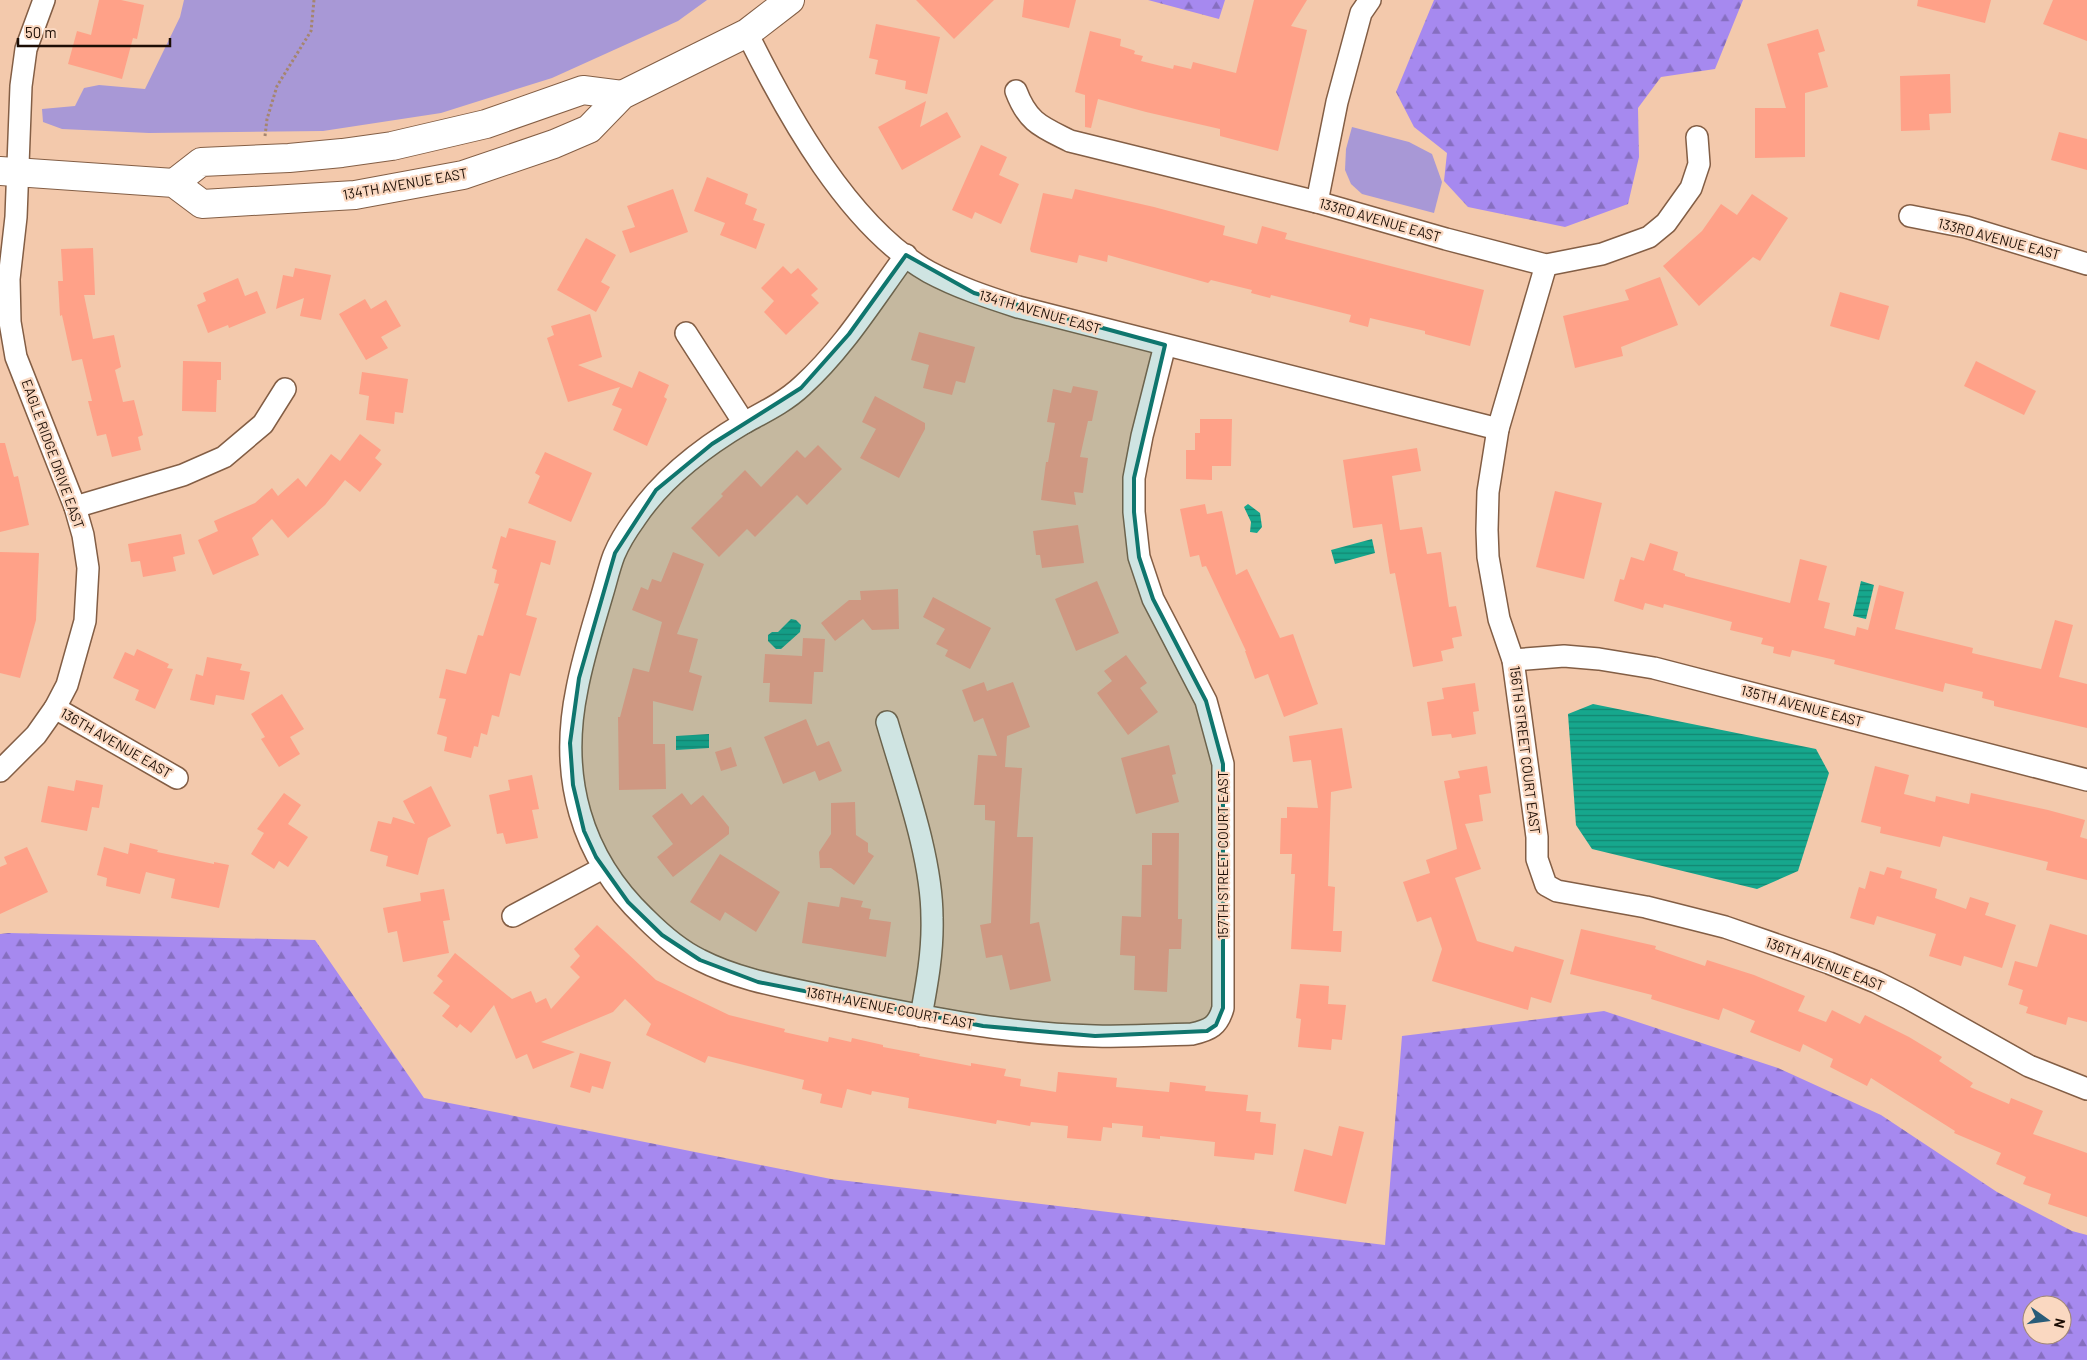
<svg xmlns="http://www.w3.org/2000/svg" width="2087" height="1360" viewBox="0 0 2087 1360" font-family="Barlow,sans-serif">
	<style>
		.green { fill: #a898d6 }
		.forest { fill: url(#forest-firs); fill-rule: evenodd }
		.water { fill: url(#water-rules) }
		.building { fill: #ffa188 }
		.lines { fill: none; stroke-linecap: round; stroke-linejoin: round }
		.minor-casing { stroke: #835e45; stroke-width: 24 }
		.tertiary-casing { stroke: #835e45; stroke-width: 30 }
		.path { stroke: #a5856f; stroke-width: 3; stroke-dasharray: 2.5 2.5; stroke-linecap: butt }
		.minor { stroke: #fff; stroke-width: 21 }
		.tertiary { stroke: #fff; stroke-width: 28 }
		.marked { fill: #0f766e; fill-opacity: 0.2; stroke: #0f766e; stroke-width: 4; stroke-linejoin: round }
		.labels { text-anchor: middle; stroke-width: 4.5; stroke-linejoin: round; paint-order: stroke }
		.street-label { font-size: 14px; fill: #1c0e05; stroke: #fad8c1 }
	</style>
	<defs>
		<pattern id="forest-firs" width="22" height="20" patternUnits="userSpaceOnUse" patternTransform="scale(1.25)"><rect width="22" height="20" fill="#a689ef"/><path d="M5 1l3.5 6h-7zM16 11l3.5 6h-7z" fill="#866ec0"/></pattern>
		<pattern id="water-rules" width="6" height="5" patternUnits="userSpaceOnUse" patternTransform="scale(1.25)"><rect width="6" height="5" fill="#16a78d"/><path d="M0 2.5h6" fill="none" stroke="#138671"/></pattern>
	</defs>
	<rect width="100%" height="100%" fill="#f3c9ac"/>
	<!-- green -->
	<g class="green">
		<polygon points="184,0 707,0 678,21 552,78 441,113 323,131 149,133 62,129 43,122 42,109 75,106 84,88 99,85 145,89 180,17"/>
		<polygon points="1352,127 1409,142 1432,154 1442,182 1434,213 1362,194 1351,184 1345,170 1346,149"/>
	</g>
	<!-- forest -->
	<g class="forest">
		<polygon points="1148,0 1225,0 1219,19"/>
		<polygon points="1434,0 1743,0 1715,69 1661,77 1638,108 1639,157 1628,204 1565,227 1468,207 1444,181 1447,153 1414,127 1396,92"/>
		<path d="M8,933l307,7 109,158 407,81 554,66 17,-209 202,-25 174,57 103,47 116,77 75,39 15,4v125h-2087v-426zM2032,1305h30v30h-30z"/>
	</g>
	<!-- water -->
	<g class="water">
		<polygon points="1248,504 1260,513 1262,527 1257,533 1250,532 1251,522 1244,507"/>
		<polygon points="1372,539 1375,553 1335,564 1331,550"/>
		<polygon points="1861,581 1874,585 1866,619 1853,616"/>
		<polygon points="791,619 796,620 801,625 800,632 781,649 776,649 768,641 768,635 772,632 778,632"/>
		<polygon points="1593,704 1816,749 1829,773 1798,871 1757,889 1592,849 1576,825 1568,714"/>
		<polygon points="709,734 709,748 676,750 676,736"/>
	</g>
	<!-- building -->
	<g class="building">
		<polygon points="99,0 121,0 144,5 137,39 133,38 122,79 68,64 77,31 91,35"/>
		<polygon points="916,0 994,0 954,39"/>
		<polygon points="1024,0 1076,0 1069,28 1022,17"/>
		<polygon points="1254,0 1307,0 1291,26 1307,30 1278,151 1220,136 1220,129 1146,112 1098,99 1091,128 1085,127 1085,95 1075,92 1090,31 1121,39 1120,46 1133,50 1135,51 1134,54 1143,56 1141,61 1173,69 1174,65 1191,69 1193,62 1236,73"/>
		<polygon points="1918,0 1991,0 1985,23 1917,6"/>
		<polygon points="2053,0 2087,0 2087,41 2043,24"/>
		<polygon points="876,24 940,37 927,94 905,89 906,81 875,74 878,60 869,58"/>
		<polygon points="1818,29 1825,51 1818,53 1828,87 1805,93 1805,157 1755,158 1755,108 1786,108 1767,44"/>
		<polygon points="1950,74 1951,113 1929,114 1930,130 1901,131 1900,76"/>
		<polygon points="926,101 920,127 947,112 961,137 902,170 878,127"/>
		<polygon points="2059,132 2087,139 2087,170 2051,160"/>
		<polygon points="981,145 1007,157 999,175 1019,184 1001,224 975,212 972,219 952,210"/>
		<polygon points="707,177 748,194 745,204 757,209 753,220 765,224 756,249 720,235 725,223 694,211"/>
		<polygon points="673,189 688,232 630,253 622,231 635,227 627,206"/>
		<polygon points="1075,189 1154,207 1225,226 1223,235 1257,244 1262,226 1287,233 1285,239 1484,290 1470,346 1425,334 1425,331 1370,318 1368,327 1349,322 1351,315 1271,295 1270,298 1251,293 1252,290 1211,280 1208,283 1108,255 1107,262 1079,255 1077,263 1031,252 1030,249 1043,193 1072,199"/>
		<polygon points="1752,194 1788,218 1760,261 1753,257 1699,306 1663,266 1702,231 1721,204 1737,215"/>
		<polygon points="586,238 616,255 601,282 610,287 596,312 557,290"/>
		<polygon points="93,248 95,295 84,295 93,339 114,335 121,367 115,370 123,402 134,400 143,435 138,437 141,450 112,457 106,434 97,436 88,401 92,401 82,359 72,361 62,315 60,316 58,281 63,281 61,249"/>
		<polygon points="783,266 791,274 798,268 818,289 811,295 819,303 786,335 764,312 774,301 761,288"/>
		<polygon points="295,268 331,275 321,320 300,316 304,298 276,309 283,275 293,277"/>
		<polygon points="1660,277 1678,325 1621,347 1623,356 1575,368 1563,316 1629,300 1625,290"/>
		<polygon points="238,278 245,296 257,291 266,313 229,328 228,325 208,333 197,305 206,301 203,293"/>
		<polygon points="1840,292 1889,306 1879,340 1830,326"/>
		<polygon points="365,299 371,309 386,300 401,326 381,337 388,348 366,360 339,314"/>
		<polygon points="590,314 602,357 578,365 632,388 639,371 669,385 664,397 667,399 647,446 613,430 622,409 612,405 620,387 568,402 547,338 554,335 551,326"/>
		<polygon points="919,332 975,347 965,383 956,381 952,395 923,388 929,365 911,360"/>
		<polygon points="183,361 221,362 221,380 217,380 216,412 182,411"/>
		<polygon points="1976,361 2036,391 2024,415 1964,386"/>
		<polygon points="362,372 408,379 403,413 395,412 394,424 366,420 369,396 359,394"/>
		<polygon points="1073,386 1098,391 1092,421 1088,421 1080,457 1088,458 1083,493 1074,492 1076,505 1041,500 1046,462 1048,462 1055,423 1047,422 1053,389 1071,393"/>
		<polygon points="875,396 925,423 925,429 899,478 860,458 876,429 862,422"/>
		<polygon points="1200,419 1232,419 1231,466 1212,466 1212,480 1186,479 1186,450 1195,450 1195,433 1200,433"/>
		<polygon points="360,434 381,450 375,458 382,464 360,492 345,480 325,505 288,538 272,519 252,538 259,555 213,575 198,540 218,531 214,521 255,503 272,488 278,496 298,478 306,487 331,454 340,461"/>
		<polygon points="0,443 5,443 14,477 18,476 29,525 0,532"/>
		<polygon points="818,445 842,469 807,505 797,495 755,537 747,529 719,557 691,528 723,496 721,494 745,470 761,487 797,450 805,458"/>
		<polygon points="1417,448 1421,471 1392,476 1400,530 1422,527 1427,554 1441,552 1449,607 1456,606 1462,636 1452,638 1454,648 1441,651 1443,661 1413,667 1395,573 1390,574 1382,524 1353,528 1343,460"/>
		<polygon points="545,452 592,473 571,522 528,503 540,476 535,473"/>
		<polygon points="1555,491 1602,503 1584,579 1536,567"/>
		<polygon points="1205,504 1207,514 1222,511 1236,575 1247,569 1280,638 1293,634 1318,704 1284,717 1268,674 1255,679 1245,651 1246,651 1206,566 1202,567 1199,555 1190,557 1180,509"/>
		<polygon points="1078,525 1084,563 1042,568 1040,555 1036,555 1033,531"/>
		<polygon points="509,528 556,541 550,565 541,562 526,615 537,618 520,676 510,673 499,717 492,715 487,735 481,733 478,747 474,746 471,758 444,751 447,737 437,734 446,699 439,698 446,669 466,674 478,635 483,636 499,584 494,583 497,570 492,568 501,536 506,538"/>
		<polygon points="181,534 185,554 173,557 176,571 143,577 140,561 131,562 128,544"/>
		<polygon points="1650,543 1678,552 1673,570 1685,574 1685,576 1790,603 1800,559 1827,566 1818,600 1830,603 1824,628 1855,636 1857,627 1868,630 1879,585 1904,592 1895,629 1973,648 1972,653 2041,669 2055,620 2073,625 2059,677 2087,684 2087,728 1994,706 1994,701 1982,698 1983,692 1945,683 1943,692 1834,664 1835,660 1792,650 1790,657 1773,653 1774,647 1761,644 1763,638 1730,630 1732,622 1664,604 1663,608 1645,603 1643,610 1614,601 1620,579 1624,580 1631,557 1644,561"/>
		<polygon points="0,552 39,553 36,620 20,678 0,673"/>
		<polygon points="673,552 704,564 677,634 698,639 689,672 702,676 693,711 653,701 653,744 665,744 666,789 619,790 618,717 620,717 633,668 649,672 662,622 632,610 641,587 648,590 652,579 661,582"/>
		<polygon points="1097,581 1119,633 1076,651 1055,599"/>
		<polygon points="898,589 899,629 872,630 863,619 835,641 821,623 849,600 861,600 860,591"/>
		<polygon points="933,597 991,628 970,669 945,656 948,650 936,644 945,629 923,617"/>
		<polygon points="803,638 825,639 823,672 814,672 812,704 769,702 770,683 763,683 765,654 802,656"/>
		<polygon points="137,649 169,664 167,668 173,669 155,709 135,700 139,690 113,678 125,652 134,656"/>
		<polygon points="1126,655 1147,683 1140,688 1158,712 1128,735 1097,693 1112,681 1104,671"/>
		<polygon points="207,657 242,664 240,670 250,672 244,700 216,695 214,705 190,700 196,674 203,676"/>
		<polygon points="984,682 987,691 1013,682 1030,727 1007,736 1005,767 1022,768 1017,837 1033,837 1030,924 1039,922 1051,981 1010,990 1002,955 986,958 980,925 991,923 995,821 985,820 985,805 974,805 978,755 997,756 983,718 974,722 962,690"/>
		<polygon points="1475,683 1479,711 1473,712 1476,734 1452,738 1451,734 1432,736 1427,702 1444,699 1442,688"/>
		<polygon points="282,694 304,729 290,737 300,754 279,767 261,739 265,737 251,714"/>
		<polygon points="806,719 817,746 829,741 842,771 819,781 815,771 783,784 764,737"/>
		<polygon points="1342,728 1352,788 1331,792 1328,886 1335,887 1333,931 1342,931 1341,952 1291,949 1295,874 1291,874 1292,854 1280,854 1281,818 1287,818 1287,807 1318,808 1311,760 1293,762 1289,736"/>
		<polygon points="1169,745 1176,774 1172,775 1179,802 1136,814 1121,758"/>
		<polygon points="731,747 737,766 721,771 715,752"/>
		<polygon points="1487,766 1491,793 1479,795 1483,821 1465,824 1481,869 1455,878 1477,941 1513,952 1515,946 1564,960 1551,1003 1531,997 1528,1010 1432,981 1442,949 1431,917 1417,922 1403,882 1430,873 1426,860 1457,849 1444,781 1460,778 1458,771"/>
		<polygon points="1875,766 1909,775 1904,794 1935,802 1936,796 1969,804 1971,793 2048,810 2085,820 2080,837 2087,839 2087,880 2046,870 2048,862 1943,836 1940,847 1880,833 1881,827 1861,822"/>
		<polygon points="532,775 539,809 532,810 538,838 506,844 503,833 497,834 489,795 510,790 508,780"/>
		<polygon points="76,780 103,785 99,808 92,807 87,831 41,822 48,786 74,791"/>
		<polygon points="431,786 451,826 428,838 418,875 386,866 388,856 370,851 378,821 391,824 393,817 415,824 403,801"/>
		<polygon points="284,793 301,805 288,824 308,837 288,867 279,861 274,869 251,854 264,833 257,829"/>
		<polygon points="682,793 691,805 703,795 729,827 729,834 673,877 657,857 673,844 652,816"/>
		<polygon points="855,802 856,835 868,843 868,852 874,856 854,885 831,868 820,868 819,852 831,834 831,803"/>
		<polygon points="1152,833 1179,833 1178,919 1182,919 1181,949 1169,949 1167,992 1134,990 1135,956 1120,955 1122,916 1141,917 1142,865 1152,865"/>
		<polygon points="130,843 158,850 157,852 214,864 214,862 229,865 219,908 171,898 175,879 146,872 140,894 106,886 107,878 97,875 104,847 128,854"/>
		<polygon points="27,847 48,892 0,914 0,867 7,864 4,857"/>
		<polygon points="720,854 780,892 756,932 725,912 720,921 690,902"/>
		<polygon points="1887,867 1902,871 1900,878 1937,889 1935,898 1966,909 1970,897 1989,903 1985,915 2016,925 2002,968 1964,956 1961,966 1929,956 1936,934 1877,916 1874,925 1850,918 1859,887 1865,889 1870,871 1884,875"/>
		<polygon points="444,889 450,920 443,921 449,953 403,962 397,931 388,933 383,908 421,901 420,893"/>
		<polygon points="841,897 863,901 861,907 871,909 869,919 891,922 886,957 802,943 808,902 839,907"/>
		<polygon points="2050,924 2087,935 2087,1022 2068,1017 2066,1025 2026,1013 2028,1007 2019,1004 2023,990 2008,985 2015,961 2037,967"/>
		<polygon points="597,925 656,980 729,1015 785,1029 784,1032 828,1042 829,1037 851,1042 852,1038 883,1045 883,1047 920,1054 919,1056 971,1066 971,1063 1006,1069 1004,1076 1021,1079 1020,1086 1056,1092 1058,1072 1117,1078 1116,1087 1169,1092 1170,1082 1206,1086 1205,1091 1248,1095 1246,1111 1261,1112 1260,1122 1276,1124 1273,1155 1255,1153 1254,1160 1214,1156 1215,1142 1160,1136 1160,1139 1142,1137 1143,1126 1112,1123 1112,1128 1103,1127 1101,1141 1067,1138 1068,1126 1031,1122 1030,1126 997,1120 996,1124 908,1108 909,1098 872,1091 871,1095 847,1089 842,1108 820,1103 822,1094 802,1089 804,1080 708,1056 705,1063 646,1035 651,1024 625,999 613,1012 541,1042 575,1052 533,1069 527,1054 516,1059 494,1005 471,1033 460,1024 457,1028 442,1016 450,1006 433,993 443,981 437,976 455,953 512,999 531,991 536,1003 546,998 551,1009 580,977 570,967 580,956 574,949"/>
		<polygon points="1581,929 1656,946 1655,949 1705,966 1707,960 1754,975 1805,996 1798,1011 1826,1022 1832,1010 1860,1024 1865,1015 1909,1037 1942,1057 1939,1061 1973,1083 1970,1087 2009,1104 2011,1098 2043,1111 2033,1134 2087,1153 2087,1217 2048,1204 2051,1194 2023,1184 2026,1177 1996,1164 2001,1153 1954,1133 1955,1131 1871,1078 1867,1086 1830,1067 1833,1059 1803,1044 1800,1052 1750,1032 1755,1021 1723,1008 1719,1020 1651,999 1652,995 1570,974"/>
		<polygon points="1300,984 1329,986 1328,1004 1346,1005 1342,1040 1332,1039 1331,1050 1298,1047 1301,1019 1296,1018"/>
		<polygon points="580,1053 611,1062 603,1089 592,1086 590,1093 570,1087"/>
		<polygon points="1339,1126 1364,1132 1346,1204 1294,1191 1304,1149 1332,1156"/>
	</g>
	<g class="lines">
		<!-- minor casing -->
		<g class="minor-casing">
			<g id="minor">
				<path d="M747,33c40,81 102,194 182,239 28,15 58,25 89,35l480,122"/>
				<path d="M1016,91c12,32 26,36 54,50l247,61 129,37 100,26 56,-11 47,-17 17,-14 25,-35 8,-24 -2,-27"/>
				<polyline points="1317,202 1337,102 1361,13 1370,0"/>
				<polyline points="1910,216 1966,227 2087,264"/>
				<path d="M906,255c-33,45 -63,94 -104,131 -17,16 -38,26 -58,37 -42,25 -82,55 -109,96 -8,11 -16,24 -21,36 -5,13 -8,27 -12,40 -9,31 -19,62 -25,94 -18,87 3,167 68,229 16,16 34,32 55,42 41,21 89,28 133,38 86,18 174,36 262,38 32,1 65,-1 97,-2 18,-4 26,-8 31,-26v-244l-17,-63 -53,-102 -14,-42 -5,-45v-34l8,-42 23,-91"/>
				<polyline points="1546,265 1498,429 1488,492 1487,530 1488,557 1499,619 1513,660 1537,837 1537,859 1546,885 1557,891 1646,907 1725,927 1829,963 1876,982 1908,998 2029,1066 2087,1089"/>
				<polyline points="686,333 744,423"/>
				<polyline points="75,507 183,475 224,457 263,424 285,389"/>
				<polyline points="1513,660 1564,656 1599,659 1654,668 2087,780"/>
				<polyline points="55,708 177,778"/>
				<path d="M887,722c17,59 45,135 45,196 1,33 -5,66 -11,98"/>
				<polyline points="0,771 36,735 55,708 67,685 85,621 88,568 83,535 75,507 16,357 10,322 9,279 16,217 21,86 26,49 44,0"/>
				<polyline points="513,916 603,868"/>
			</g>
		</g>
		<!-- tertiary casing -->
		<g class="tertiary-casing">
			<g id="tertiary">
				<polyline points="0,171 174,183 202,204 355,195 463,175 554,144 589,129 622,95 747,33 790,0"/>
				<polyline points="174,183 201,162 289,158 342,153 392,146 486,124 583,90 622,95"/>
			</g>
		</g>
		<!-- path -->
		<polyline class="path" points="265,136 267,119 277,86 311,31 314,0"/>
		<!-- minor -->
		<use href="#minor" class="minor"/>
		<!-- tertiary -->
		<use href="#tertiary" class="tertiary"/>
	</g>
	<!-- marked area -->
	<path class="marked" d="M906,255l68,38 191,52 -31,133v34l5,45 14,42 53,102 17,63v244l-7,17 -9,6 -112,5 -112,-10 -225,-44 -58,-22 -38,-25 -34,-33 -32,-45 -12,-26 -11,-46 -3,-42 9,-65 36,-125 41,-63 56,-46 89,-56 48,-54z"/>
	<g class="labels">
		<!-- street labels -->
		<g class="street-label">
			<text transform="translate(405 184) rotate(-10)" y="5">134TH AVENUE EAST</text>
			<text transform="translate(1380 220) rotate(16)" y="5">133RD AVENUE EAST</text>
			<text transform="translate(1999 239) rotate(15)" y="5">133RD AVENUE EAST</text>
			<text transform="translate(1040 312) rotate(16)" y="5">134TH AVENUE EAST</text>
			<text transform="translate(53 454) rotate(70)" y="5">EAGLE RIDGE DRIVE EAST</text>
			<text transform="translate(1802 706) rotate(15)" y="5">135TH AVENUE EAST</text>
			<text transform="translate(116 743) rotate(30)" y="5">136TH AVENUE EAST</text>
			<text transform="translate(1525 750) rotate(83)" y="5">156TH STREET COURT EAST</text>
			<text transform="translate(1223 855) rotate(-90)" y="5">157TH STREET COURT EAST</text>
			<text transform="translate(1825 964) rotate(21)" y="5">136TH AVENUE EAST</text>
			<text transform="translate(890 1008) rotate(11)" y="5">136TH AVENUE COURT EAST</text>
		</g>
	</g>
	<!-- north arrow -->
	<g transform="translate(2047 1320) rotate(104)"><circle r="24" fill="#fad8c1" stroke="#a18776"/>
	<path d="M0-4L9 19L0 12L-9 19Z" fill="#295c79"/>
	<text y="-8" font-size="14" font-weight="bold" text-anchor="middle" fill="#1c0e05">N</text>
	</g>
	<!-- scale -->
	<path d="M18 38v8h152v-8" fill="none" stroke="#1c0e05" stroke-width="2.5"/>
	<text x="25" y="38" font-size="15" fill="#1c0e05" stroke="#fad8c1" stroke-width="4" paint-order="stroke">50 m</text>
</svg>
